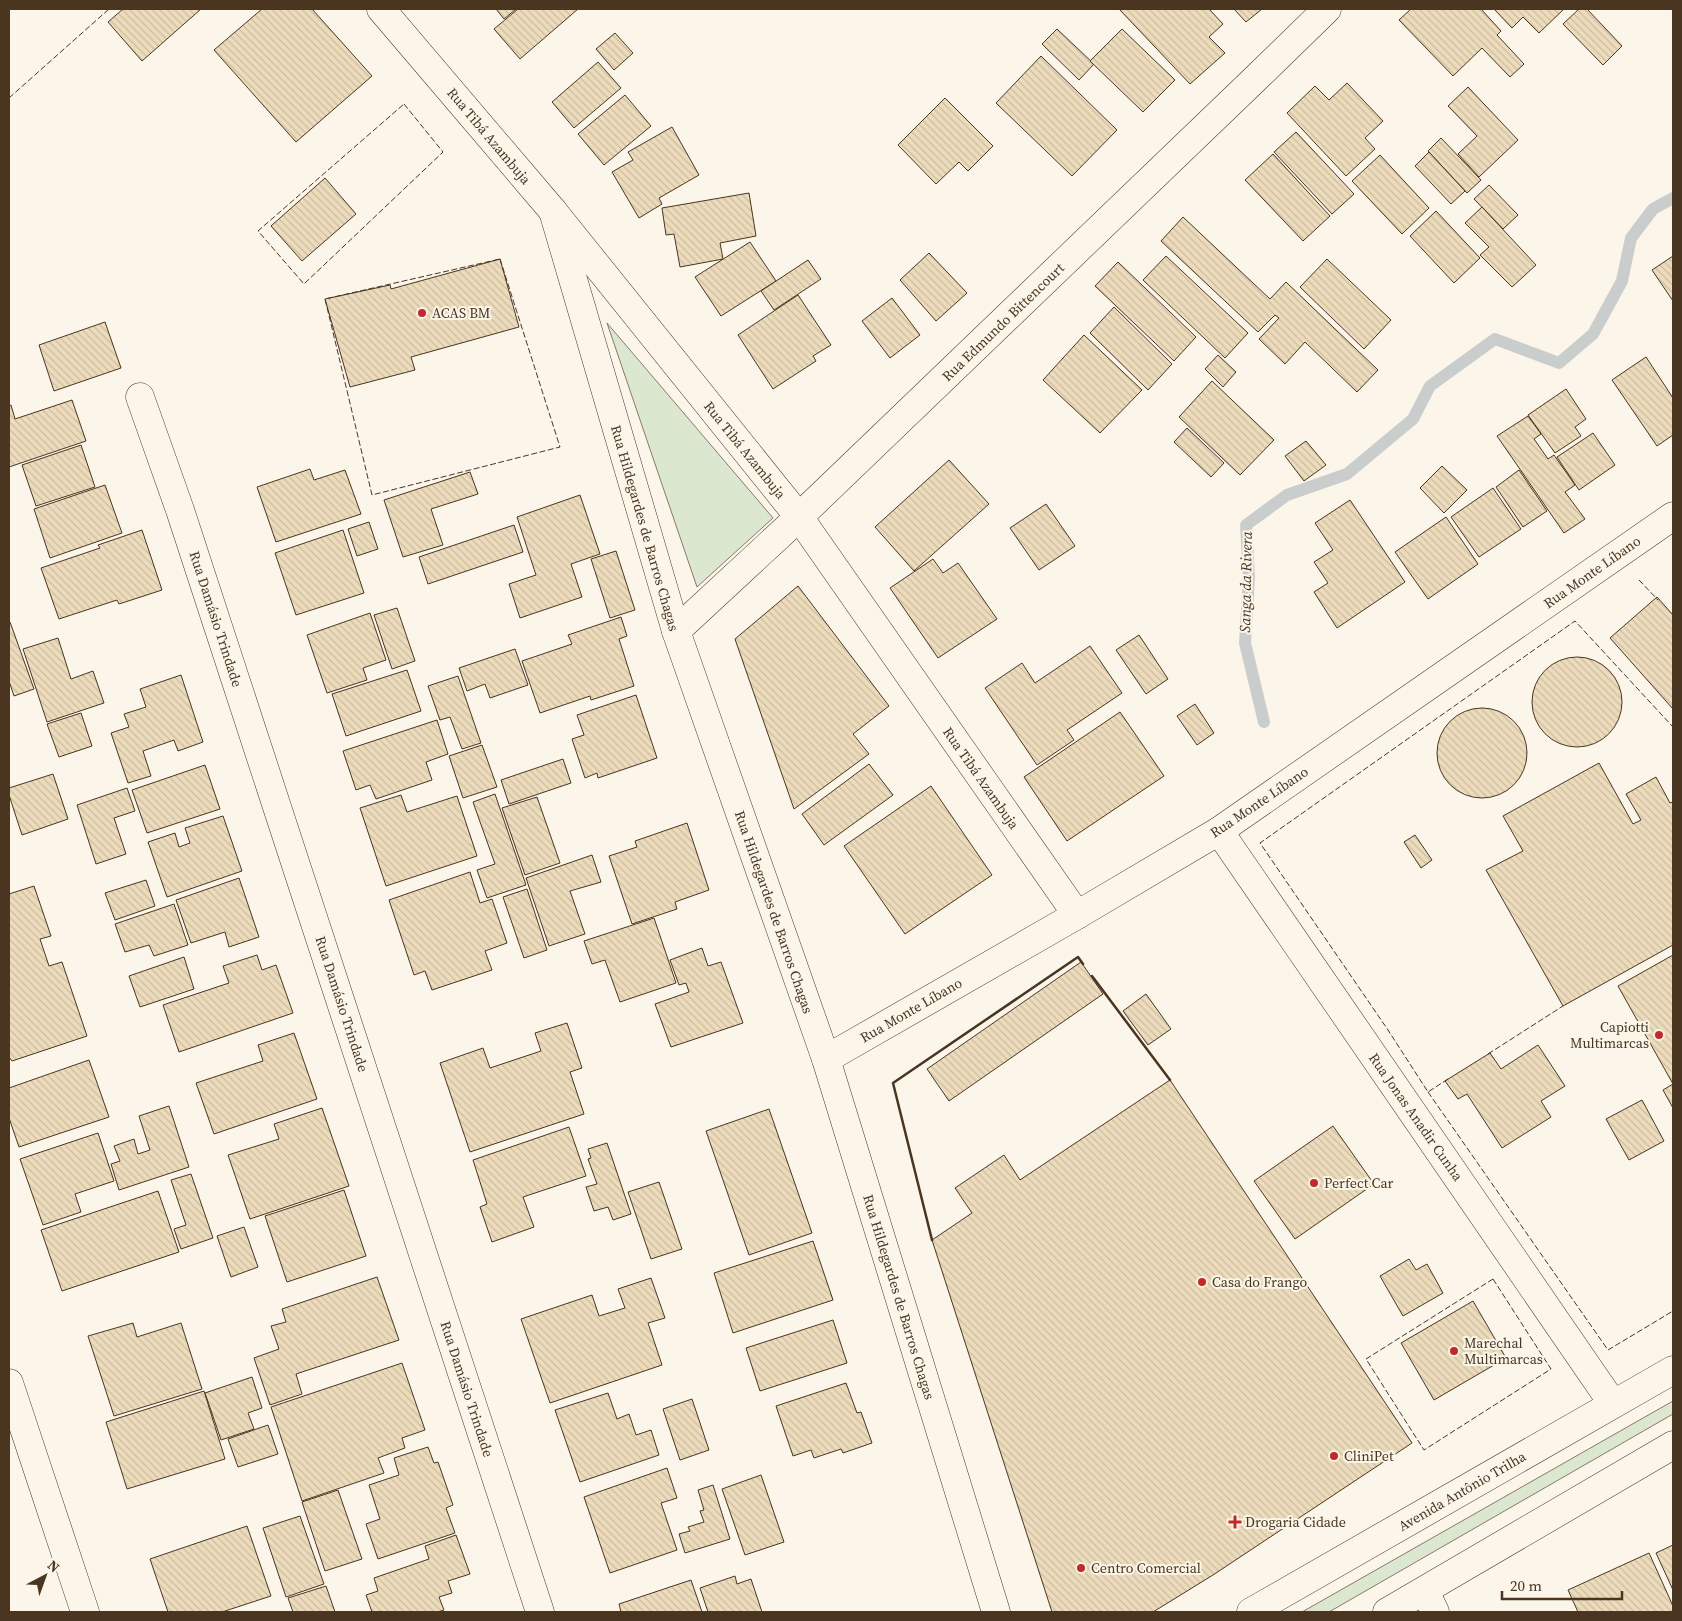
<svg xmlns="http://www.w3.org/2000/svg" width="1682" height="1621" viewBox="0 0 1682 1621" font-family="'Source Serif 4',serif">
	<style>
		.grass { fill: #dce7d0; stroke: #887966 }
		.lines { fill: none; stroke-linecap: round; stroke-linejoin: round }
		.stream { stroke: #c9cecd; stroke-width: 12 }
		.building { fill: url(#building-back-hatch); stroke: #4a3520 }
		.minor-casing { stroke: #4a3520; stroke-width: 29 }
		.secondary-casing { stroke: #4a3520; stroke-width: 29 }
		.minor { stroke: #fbf6e9; stroke-width: 28 }
		.secondary { stroke: #fbf6e9; stroke-width: 28 }
		.fence { stroke: #4a3520; stroke-width: 1; stroke-dasharray: 6 2.5; stroke-linecap: butt }
		.wall { stroke: #4a3520; stroke-width: 2.5 }
		.poi-dot { fill: #c62828; stroke: #fbf6e9; stroke-width: 2 }
		.labels { text-anchor: middle; stroke-width: 4; stroke-linejoin: round; paint-order: stroke }
		.street-label { font-size: 14px; fill: #4a3520; stroke: #fbf6e9 }
		.poi-label { font-size: 14px; fill: #4a3520; stroke: #fbf6e9; text-anchor: start }
		.water-label { font-size: 15px; font-style: italic; fill: #4a3520; stroke: #fbf6e9 }
	</style>
	<defs>
		<pattern id="building-back-hatch" width="6" height="6" patternUnits="userSpaceOnUse" patternTransform="scale(1.25)"><rect width="6" height="6" fill="#ecdcbc"/><path d="M-1 5l2 2M0 0l6 6M5-1l2 2" fill="none" stroke="#ccbda1"/></pattern>
	</defs>
	<rect width="100%" height="100%" fill="#fbf6e9"/>
	<!-- grass -->
	<g class="grass">
		<polygon points="607,323 773,518 697,587"/>
		<polygon points="1673,1401 1673,1414 1329,1612 1302,1612"/>
	</g>
	<g class="lines">
		<!-- stream -->
		<polyline class="stream" points="1264,722 1245,643 1249,577 1246,525 1287,495 1347,474 1413,419 1430,386 1495,339 1559,363 1593,334 1622,281 1631,238 1653,209 1673,198"/>
	</g>
	<!-- building -->
	<g class="building">
		<polygon points="123,9 201,9 142,61 108,22"/>
		<polygon points="262,9 312,9 372,76 296,142 214,50"/>
		<polygon points="496,9 516,9 504,19"/>
		<polygon points="518,9 578,9 520,59 494,29"/>
		<polygon points="1119,9 1209,9 1223,24 1209,37 1225,53 1190,84"/>
		<polygon points="1234,9 1262,9 1246,22"/>
		<polygon points="1411,9 1481,9 1501,31 1497,35 1524,64 1510,77 1482,48 1453,76 1399,20"/>
		<polygon points="1494,9 1564,9 1539,33 1523,17 1512,28"/>
		<polygon points="1579,9 1587,9 1622,46 1603,65 1563,24"/>
		<polygon points="1057,29 1094,64 1079,80 1042,44"/>
		<polygon points="1122,29 1175,80 1143,112 1090,61"/>
		<polygon points="615,33 633,53 614,70 596,49"/>
		<polygon points="1041,56 1117,130 1072,176 996,103"/>
		<polygon points="598,62 621,88 574,128 552,102"/>
		<polygon points="1347,83 1383,121 1365,138 1375,149 1346,176 1287,113 1315,86 1329,100"/>
		<polygon points="1468,87 1518,140 1479,177 1458,154 1477,136 1448,106"/>
		<polygon points="625,95 651,126 604,165 578,134"/>
		<polygon points="945,98 993,146 968,171 959,162 936,184 898,145"/>
		<polygon points="672,127 699,175 659,198 662,204 639,218 612,172 633,160 628,152"/>
		<polygon points="1296,132 1354,194 1332,214 1274,152"/>
		<polygon points="1441,138 1481,180 1467,193 1428,151"/>
		<polygon points="1429,152 1465,191 1451,204 1415,166"/>
		<polygon points="1273,154 1330,216 1303,241 1245,180"/>
		<polygon points="1380,155 1429,208 1402,234 1352,181"/>
		<polygon points="325,178 356,214 302,261 271,226"/>
		<polygon points="1489,185 1518,215 1503,229 1474,199"/>
		<polygon points="749,193 756,236 720,243 723,259 680,267 674,234 666,235 662,208"/>
		<polygon points="1482,207 1536,265 1512,287 1480,255 1489,247 1465,223"/>
		<polygon points="1436,211 1480,258 1454,283 1410,236"/>
		<polygon points="1183,217 1270,299 1286,282 1378,370 1357,392 1305,342 1285,364 1259,339 1279,318 1275,315 1258,332 1161,241"/>
		<polygon points="750,242 776,281 721,316 695,277"/>
		<polygon points="929,253 967,293 936,321 900,280"/>
		<polygon points="1166,256 1248,333 1225,358 1143,280"/>
		<polygon points="1673,256 1673,301 1652,270"/>
		<polygon points="500,259 519,327 411,357 415,370 350,387 325,299 390,285 391,289"/>
		<polygon points="1327,259 1391,320 1364,349 1300,287"/>
		<polygon points="808,260 821,279 774,310 761,291"/>
		<polygon points="1118,262 1196,337 1174,361 1095,286"/>
		<polygon points="798,295 831,345 813,356 816,361 773,389 738,335"/>
		<polygon points="892,298 920,335 890,358 862,321"/>
		<polygon points="1114,307 1172,364 1148,390 1090,333"/>
		<polygon points="105,322 121,368 54,391 39,345"/>
		<polygon points="1084,335 1142,390 1100,433 1043,380"/>
		<polygon points="1218,355 1236,372 1223,387 1205,369"/>
		<polygon points="1646,357 1673,398 1673,435 1657,446 1612,380"/>
		<polygon points="1212,381 1274,440 1240,475 1179,417"/>
		<polygon points="1566,389 1586,419 1575,427 1581,436 1555,453 1528,415"/>
		<polygon points="72,400 86,441 9,467 9,406 11,405 15,419"/>
		<polygon points="1528,416 1541,434 1534,439 1548,459 1554,455 1575,485 1565,492 1585,519 1564,533 1497,436"/>
		<polygon points="1187,428 1224,463 1211,477 1174,442"/>
		<polygon points="1593,433 1615,465 1579,490 1557,457"/>
		<polygon points="1306,441 1326,465 1304,481 1285,456"/>
		<polygon points="81,445 95,487 36,506 22,465"/>
		<polygon points="949,460 989,504 914,571 875,527"/>
		<polygon points="1442,466 1467,490 1444,513 1420,488"/>
		<polygon points="310,469 314,480 345,470 361,514 276,542 257,487"/>
		<polygon points="1519,470 1547,511 1523,527 1496,487"/>
		<polygon points="470,472 478,494 431,509 443,545 403,557 384,500"/>
		<polygon points="105,485 122,533 50,558 34,509"/>
		<polygon points="1493,488 1521,529 1479,557 1451,517"/>
		<polygon points="580,495 600,554 571,564 582,597 520,618 509,584 536,575 517,517"/>
		<polygon points="1350,500 1405,582 1337,628 1314,592 1328,583 1314,562 1333,550 1315,523"/>
		<polygon points="1046,504 1075,546 1039,570 1010,528"/>
		<polygon points="1446,517 1478,564 1428,599 1395,552"/>
		<polygon points="369,522 378,549 357,556 348,529"/>
		<polygon points="514,525 523,552 428,584 419,557"/>
		<polygon points="142,530 162,590 119,604 117,600 59,619 41,568 100,548 98,545"/>
		<polygon points="343,530 364,593 296,615 275,553"/>
		<polygon points="616,551 635,610 610,618 591,559"/>
		<polygon points="933,559 943,573 958,563 997,619 938,658 890,588"/>
		<polygon points="798,586 889,706 853,734 869,754 794,809 735,639"/>
		<polygon points="1657,597 1673,615 1673,709 1610,638"/>
		<polygon points="397,608 415,661 392,669 374,615"/>
		<polygon points="370,613 386,660 363,668 367,680 327,693 307,635"/>
		<polygon points="621,617 627,636 619,639 634,686 591,700 590,696 540,713 522,661 572,644 568,635"/>
		<polygon points="10,622 34,689 14,696 9,681 9,623"/>
		<polygon points="1139,635 1168,679 1146,694 1116,650"/>
		<polygon points="58,638 71,679 93,671 104,703 47,722 23,649"/>
		<polygon points="1090,646 1122,693 1067,730 1074,740 1037,765 985,688 1022,663 1035,683"/>
		<polygon points="515,649 528,685 490,698 485,684 467,691 459,668"/>
		<circle cx="1577" cy="702" r="45"/>
		<polygon points="407,670 421,711 346,736 332,694"/>
		<polygon points="181,675 203,742 178,751 174,740 143,751 151,776 128,783 111,733 129,727 124,714 146,707 140,689"/>
		<polygon points="458,676 481,743 462,749 450,717 440,720 428,686"/>
		<polygon points="636,695 657,758 598,778 597,773 585,778 572,739 584,735 577,715"/>
		<polygon points="1195,704 1214,733 1197,745 1177,716"/>
		<circle cx="1482" cy="753" r="45"/>
		<polygon points="1120,712 1164,776 1067,841 1024,777"/>
		<polygon points="81,713 92,746 59,757 47,724"/>
		<polygon points="437,720 448,754 426,762 432,780 376,799 370,785 356,790 343,751"/>
		<polygon points="482,745 497,787 463,798 449,756"/>
		<polygon points="563,759 571,783 509,804 501,780"/>
		<polygon points="1599,763 1633,824 1641,820 1626,794 1656,777 1670,803 1673,802 1673,945 1563,1006 1486,870 1523,851 1503,816"/>
		<polygon points="869,764 893,795 824,845 802,814"/>
		<polygon points="205,765 220,809 147,833 132,790"/>
		<polygon points="53,774 68,819 22,835 9,795 9,788"/>
		<polygon points="931,786 992,875 905,934 844,846"/>
		<polygon points="127,788 135,811 114,818 126,854 96,864 77,805"/>
		<polygon points="495,794 526,885 487,898 477,870 495,864 473,802"/>
		<polygon points="401,795 407,812 457,796 477,856 386,886 360,808"/>
		<polygon points="537,797 560,863 525,875 502,808"/>
		<polygon points="223,816 242,871 167,897 148,842 175,833 179,847 190,843 185,828"/>
		<polygon points="687,823 709,890 675,902 677,909 632,924 609,856 637,847 635,841"/>
		<polygon points="1415,835 1432,860 1421,868 1404,842"/>
		<polygon points="592,855 601,882 570,891 585,934 549,946 526,878"/>
		<polygon points="470,872 480,903 492,899 507,943 485,951 492,970 432,990 425,971 414,975 389,900"/>
		<polygon points="239,878 259,937 229,947 225,932 191,943 176,900"/>
		<polygon points="146,880 155,906 115,920 105,893"/>
		<polygon points="34,886 51,936 40,939 49,966 62,962 87,1036 12,1061 9,1057 9,894"/>
		<polygon points="527,889 547,950 524,958 503,897"/>
		<polygon points="174,904 188,945 154,956 149,945 125,952 115,924"/>
		<polygon points="654,918 676,983 620,1002 605,960 592,964 584,941"/>
		<polygon points="702,948 708,966 721,962 743,1023 671,1047 655,1004 689,992 686,983 679,985 670,960"/>
		<polygon points="257,955 262,970 276,965 293,1013 179,1052 163,1005 229,983 223,966"/>
		<polygon points="1673,955 1673,1108 1663,1090 1673,1084 1618,986"/>
		<polygon points="184,957 194,989 140,1007 129,976"/>
		<polygon points="1081,962 1103,994 949,1101 927,1069"/>
		<polygon points="1146,994 1171,1029 1148,1045 1123,1011"/>
		<polygon points="567,1023 582,1068 570,1072 584,1114 470,1152 440,1063 483,1048 490,1068 541,1051 535,1033"/>
		<polygon points="294,1033 317,1099 214,1134 196,1083 263,1061 258,1045"/>
		<polygon points="1538,1045 1565,1086 1541,1101 1551,1117 1502,1148 1467,1094 1458,1099 1445,1081 1490,1053 1501,1069"/>
		<polygon points="89,1060 109,1117 19,1147 9,1118 9,1088"/>
		<polygon points="1170,1080 1412,1443 1213,1575 1153,1612 1052,1612 932,1240 972,1213 955,1188 1004,1155 1020,1180"/>
		<polygon points="1642,1100 1664,1141 1629,1160 1606,1119"/>
		<polygon points="169,1106 189,1167 119,1190 111,1164 120,1161 114,1146 134,1139 138,1154 150,1150 139,1116"/>
		<polygon points="322,1108 349,1186 250,1219 228,1155 279,1139 274,1124"/>
		<polygon points="769,1109 812,1233 749,1255 706,1131"/>
		<polygon points="1333,1126 1374,1184 1295,1239 1254,1181"/>
		<polygon points="569,1127 586,1176 523,1197 534,1227 492,1242 480,1207 487,1204 473,1160"/>
		<polygon points="98,1133 114,1181 75,1194 81,1212 43,1225 20,1159"/>
		<polygon points="607,1143 631,1214 613,1220 608,1207 594,1211 586,1187 597,1184 588,1159 591,1158 588,1149"/>
		<polygon points="191,1174 213,1238 181,1249 174,1229 186,1225 171,1180"/>
		<polygon points="659,1182 682,1249 651,1259 628,1192"/>
		<polygon points="344,1190 366,1256 287,1282 265,1216"/>
		<polygon points="158,1191 179,1252 62,1291 41,1230"/>
		<polygon points="244,1227 258,1267 231,1277 217,1236"/>
		<polygon points="813,1241 833,1300 733,1333 714,1273"/>
		<polygon points="1409,1259 1416,1270 1427,1264 1443,1293 1403,1316 1380,1276"/>
		<polygon points="377,1277 399,1340 296,1374 302,1394 270,1405 254,1358 279,1349 271,1326 286,1322 282,1309"/>
		<polygon points="651,1278 665,1318 648,1323 662,1365 550,1403 521,1319 592,1295 599,1316 625,1308 618,1289"/>
		<polygon points="1473,1301 1506,1358 1434,1400 1401,1343"/>
		<polygon points="833,1320 847,1363 760,1391 746,1348"/>
		<polygon points="133,1323 137,1337 181,1323 202,1389 114,1416 88,1336"/>
		<polygon points="402,1363 425,1430 402,1438 405,1448 378,1458 384,1473 302,1501 271,1407"/>
		<polygon points="252,1377 262,1408 248,1413 254,1429 221,1440 205,1393"/>
		<polygon points="846,1383 857,1413 861,1412 872,1443 843,1453 841,1449 814,1458 811,1450 793,1456 776,1406"/>
		<polygon points="204,1391 225,1459 127,1489 106,1422"/>
		<polygon points="608,1393 617,1419 629,1414 636,1435 651,1430 659,1455 580,1482 555,1410"/>
		<polygon points="692,1399 709,1450 680,1460 663,1409"/>
		<polygon points="268,1425 278,1454 238,1467 228,1439"/>
		<polygon points="428,1447 434,1463 438,1462 453,1505 446,1508 455,1533 378,1559 366,1524 380,1519 369,1485 399,1475 394,1458"/>
		<polygon points="667,1468 677,1498 661,1503 677,1550 610,1573 584,1497"/>
		<polygon points="761,1475 784,1542 745,1555 722,1489"/>
		<polygon points="713,1485 730,1539 685,1553 679,1534 690,1531 688,1527 704,1522 700,1511 704,1510 698,1490"/>
		<polygon points="338,1490 362,1559 325,1571 302,1502"/>
		<polygon points="300,1516 324,1584 286,1597 263,1528"/>
		<polygon points="247,1526 271,1596 222,1612 168,1612 150,1559"/>
		<polygon points="456,1535 470,1574 448,1581 452,1593 439,1597 444,1610 438,1612 372,1612 366,1595 378,1591 374,1578 429,1559 425,1546"/>
		<polygon points="1673,1545 1673,1590 1656,1553"/>
		<polygon points="1649,1553 1673,1606 1673,1612 1578,1612 1568,1590"/>
		<polygon points="735,1576 737,1584 751,1579 762,1612 708,1612 700,1588"/>
		<polygon points="691,1580 702,1612 621,1612 619,1604"/>
		<polygon points="326,1586 335,1612 293,1612 288,1598"/>
	</g>
	<g class="lines">
		<!-- minor casing -->
		<g class="minor-casing">
			<g id="minor">
				<polyline points="381,9 553,211 799,517 1077,915"/>
				<polyline points="553,211 676,631 826,1059 996,1612"/>
				<polyline points="140,397 180,510 540,1612"/>
				<polyline points="676,631 799,517 1254,80 1327,9"/>
				<polyline points="1219,831 1613,1404"/>
				<polyline points="826,1059 1077,915 1219,831 1673,516"/>
				<polyline points="9,1383 85,1612"/>
				<polyline points="1425,1591 1435,1612"/>
			</g>
		</g>
		<!-- secondary casing -->
		<g class="secondary-casing">
			<g id="secondary">
				<polyline points="1251,1612 1673,1370"/>
				<polyline points="1387,1612 1673,1445"/>
			</g>
		</g>
		<!-- minor -->
		<use href="#minor" class="minor"/>
		<!-- secondary -->
		<use href="#secondary" class="secondary"/>
		<!-- fence -->
		<g class="fence">
			<polyline points="9,98 109,9"/>
			<polygon points="404,104 443,152 304,284 258,231"/>
			<polygon points="500,259 560,447 372,495 325,299"/>
			<polyline points="1639,580 1658,600"/>
			<polyline points="1488,1054 1563,1006"/>
			<polyline points="1448,1079 1428,1092 1388,1030 1260,843 1575,621 1673,727"/>
			<polyline points="1428,1092 1608,1350 1673,1311"/>
			<polygon points="1493,1279 1551,1369 1424,1450 1366,1359"/>
		</g>
		<!-- wall -->
		<g class="wall">
			<polyline points="1092,976 1170,1080"/>
			<polyline points="932,1240 893,1083 1078,957 1083,964"/>
		</g>
	</g>
	<!-- markers -->
	<g class="poi-dot">
		<circle cx="422" cy="313" r="5"/>
		<circle cx="1659" cy="1035" r="5"/>
		<circle cx="1314" cy="1183" r="5"/>
		<circle cx="1202" cy="1282" r="5"/>
		<circle cx="1454" cy="1351" r="5"/>
		<circle cx="1334" cy="1456" r="5"/>
		<path d="M1232.5 1514.5h5v5h5v5h-5v5h-5v-5h-5v-5h5z"/>
		<circle cx="1081" cy="1568" r="5"/>
	</g>
	<g class="labels">
		<!-- street labels -->
		<g class="street-label">
			<text transform="translate(489 136) rotate(50)" y="5">Rua Tibá Azambuja</text>
			<text transform="translate(1003 322) rotate(-44)" y="5">Rua Edmundo Bittencourt</text>
			<text transform="translate(745 450) rotate(51)" y="5">Rua Tibá Azambuja</text>
			<text transform="translate(645 528) rotate(74)" y="5">Rua Hildegardes de Barros Chagas</text>
			<text transform="translate(1592 572) rotate(-35)" y="5">Rua Monte Líbano</text>
			<text transform="translate(216 619) rotate(72)" y="5">Rua Damásio Trindade</text>
			<text transform="translate(981 778) rotate(55)" y="5">Rua Tibá Azambuja</text>
			<text transform="translate(1259 802) rotate(-34)" y="5">Rua Monte Líbano</text>
			<text transform="translate(774 912) rotate(71)" y="5">Rua Hildegardes de Barros Chagas</text>
			<text transform="translate(342 1004) rotate(72)" y="5">Rua Damásio Trindade</text>
			<text transform="translate(911 1010) rotate(-30)" y="5">Rua Monte Líbano</text>
			<text transform="translate(1416 1117) rotate(55)" y="5">Rua Jonas Anadir Cunha</text>
			<text transform="translate(899 1297) rotate(73)" y="5">Rua Hildegardes de Barros Chagas</text>
			<text transform="translate(467 1389) rotate(72)" y="5">Rua Damásio Trindade</text>
			<text transform="translate(1462 1491) rotate(-30)" y="5">Avenida Antônio Trilha</text>
		</g>
		<!-- poi labels -->
		<g class="poi-label">
			<text x="432" y="318">ACAS BM</text>
			<text x="1649" y="1032" text-anchor="end">Capiotti<tspan x="1649" dy="16">Multimarcas</tspan></text>
			<text x="1324" y="1188">Perfect Car</text>
			<text x="1212" y="1287">Casa do Frango</text>
			<text x="1464" y="1348">Marechal<tspan x="1464" dy="16">Multimarcas</tspan></text>
			<text x="1344" y="1461">CliniPet</text>
			<text x="1245" y="1527">Drogaria Cidade</text>
			<text x="1091" y="1573">Centro Comercial</text>
		</g>
		<!-- water labels -->
		<g class="water-label">
			<text transform="translate(1246 582) rotate(-89)" y="5">Sanga da Rivera</text>
		</g>
	</g>
	<!-- border -->
	<rect width="1682" height="1621" fill="none" stroke="#4a3520" stroke-width="20"/>
	<!-- north arrow -->
	<g transform="translate(45 1576) rotate(41)" stroke="#fbf6e9" stroke-width="4" paint-order="stroke">
	<path d="M0-4L9 19L0 12L-9 19Z" fill="#4a3520"/>
	<text y="-8" font-size="14" font-weight="bold" text-anchor="middle" fill="#4a3520">N</text>
	</g>
	<!-- scale -->
	<path d="M1502 1591v8h120v-8" fill="none" stroke="#4a3520" stroke-width="2.5"/>
	<text x="1510" y="1591" font-size="15" fill="#4a3520" stroke="#fbf6e9" stroke-width="4" paint-order="stroke">20 m</text>
</svg>
